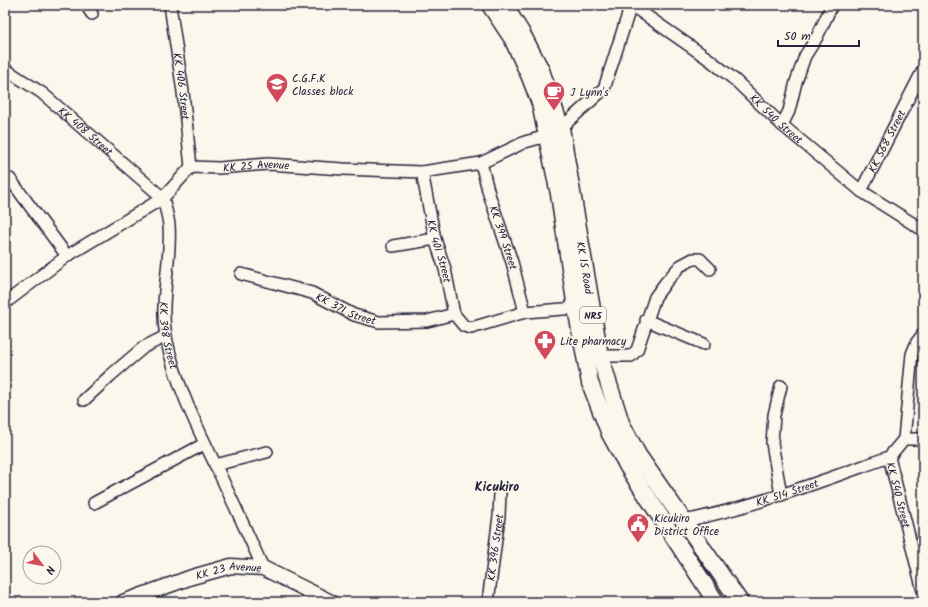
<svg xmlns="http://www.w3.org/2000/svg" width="928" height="607" viewBox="0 0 928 607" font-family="Kalam,sans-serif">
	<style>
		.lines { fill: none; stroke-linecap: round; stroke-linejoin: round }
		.minor-casing { stroke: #22223b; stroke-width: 14 }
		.major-casing { stroke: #22223b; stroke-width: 17 }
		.highway-casing { stroke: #22223b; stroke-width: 19 }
		.minor { stroke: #fbf7ec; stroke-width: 11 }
		.major { stroke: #fbf7ec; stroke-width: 14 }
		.highway { stroke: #fbf7ec; stroke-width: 16 }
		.labels { text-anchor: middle; stroke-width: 3.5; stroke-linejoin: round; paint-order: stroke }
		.shield { fill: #fbf7ec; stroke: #636270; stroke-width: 1 }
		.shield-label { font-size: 10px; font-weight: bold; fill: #22223b }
		.poi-label { font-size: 11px; fill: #22223b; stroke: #fbf7ec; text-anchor: start }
		.street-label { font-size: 11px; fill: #22223b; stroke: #fbf7ec }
		.quarter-label { font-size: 13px; font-weight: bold; fill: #22223b; stroke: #fbf7ec }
	</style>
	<rect width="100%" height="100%" fill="#fbf7ec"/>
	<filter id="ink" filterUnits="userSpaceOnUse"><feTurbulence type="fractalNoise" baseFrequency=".025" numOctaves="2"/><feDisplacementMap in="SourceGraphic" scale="8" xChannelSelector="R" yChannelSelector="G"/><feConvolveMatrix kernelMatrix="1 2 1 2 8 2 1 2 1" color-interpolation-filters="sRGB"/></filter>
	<g filter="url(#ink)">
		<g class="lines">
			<!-- minor casing -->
			<g class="minor-casing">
				<g id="minor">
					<polyline points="86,5 92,14"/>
					<path id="s1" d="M170,5l13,87 8,75"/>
					<path id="s2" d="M631,5l79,55 26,21 46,44 79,66 62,39"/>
					<path id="s3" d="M5,69l37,24 121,105c2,9 5,18 6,27 3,37 -10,74 -3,112 9,45 30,88 50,129 16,34 32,68 47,102"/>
					<polyline points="782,125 789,111 796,82 805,56 817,37 832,5"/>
					<polyline points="561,128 604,89 631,5"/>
					<path id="s4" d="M481,163l8,31 23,68 13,50"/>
					<path id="s5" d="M422,172l13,67 10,30 9,45 10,12 7,2 54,-16 51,-4"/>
					<polyline points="10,179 67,256"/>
					<path id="s6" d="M861,191l62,-121"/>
					<polyline points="393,246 435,239"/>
					<path id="s7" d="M241,274l71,19 42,22 25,7 48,-1 27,-7"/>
					<path id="s8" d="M5,303l62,-47 96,-58 28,-31 28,1 49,-4 75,5 79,3 59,-9 44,-21 22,-6"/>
					<polyline points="646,320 704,344"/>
					<path id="s9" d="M923,334l-6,8 -5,12 -8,85 -15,18 34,134"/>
					<polyline points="600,356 631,356 637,350 655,297 666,282 680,266 693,259 700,259 710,269"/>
					<polyline points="781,386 774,415 772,443 781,495"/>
					<polyline points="84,400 111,375 144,347 166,336"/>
					<polyline points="904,439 923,439"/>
					<polyline points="215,465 267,452"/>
					<polyline points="94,503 204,444"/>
					<path id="s10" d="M684,521c70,-14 137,-40 205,-64"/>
					<path id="s11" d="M488,602l11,-86 1,-23"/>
				</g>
			</g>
			<!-- major casing -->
			<g class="major-casing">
				<g id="major">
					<path id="s12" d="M123,602l69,-25 39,-11 32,2 68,34"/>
				</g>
			</g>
			<!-- highway casing -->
			<g class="highway-casing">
				<g id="highway">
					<polyline points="490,5 512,38 530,77 540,103 559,194 576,308 590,383 610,434 628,467 716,602"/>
					<path id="s13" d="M504,5l17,27 20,38 20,58 39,228 21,67 17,32 102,147"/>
				</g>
			</g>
			<!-- minor -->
			<use href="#minor" class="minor"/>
			<!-- major -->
			<use href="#major" class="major"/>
			<!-- highway -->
			<use href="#highway" class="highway"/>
		</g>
	</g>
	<!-- icons -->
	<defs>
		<g id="school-pin" transform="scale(1.15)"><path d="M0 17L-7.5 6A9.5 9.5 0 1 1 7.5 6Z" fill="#d1495b" stroke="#fbf7ec"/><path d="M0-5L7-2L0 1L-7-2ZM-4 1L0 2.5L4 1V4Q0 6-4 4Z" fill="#fff"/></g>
		<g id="cafe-pin" transform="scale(1.15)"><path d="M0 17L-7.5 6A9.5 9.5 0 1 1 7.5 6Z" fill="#d1495b" stroke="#fbf7ec"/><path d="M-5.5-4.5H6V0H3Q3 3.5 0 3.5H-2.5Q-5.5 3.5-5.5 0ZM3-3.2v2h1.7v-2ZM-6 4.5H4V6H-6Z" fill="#fff"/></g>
		<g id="pharmacy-pin" transform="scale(1.15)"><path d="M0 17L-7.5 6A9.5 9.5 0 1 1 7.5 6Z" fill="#d1495b" stroke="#fbf7ec"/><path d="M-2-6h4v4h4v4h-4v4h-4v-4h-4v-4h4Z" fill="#fff"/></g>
		<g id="civic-pin" transform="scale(1.15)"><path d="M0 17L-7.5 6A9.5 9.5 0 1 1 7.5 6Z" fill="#d1495b" stroke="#fbf7ec"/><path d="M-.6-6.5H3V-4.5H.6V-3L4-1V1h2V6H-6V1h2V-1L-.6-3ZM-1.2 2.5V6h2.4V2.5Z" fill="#fff"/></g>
	</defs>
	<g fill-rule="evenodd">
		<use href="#school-pin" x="277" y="84"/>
		<use href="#cafe-pin" x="554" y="92"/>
		<use href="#pharmacy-pin" x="545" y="341"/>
		<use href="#civic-pin" x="638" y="524"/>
	</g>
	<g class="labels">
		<!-- shield labels -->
		<rect class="shield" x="580" y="307" width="26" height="16" rx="3"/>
		<g class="shield-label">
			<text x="593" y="319">NR5</text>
		</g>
		<!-- poi labels -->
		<g class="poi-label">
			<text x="292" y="82">C.G.F.K<tspan x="292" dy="13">Classes block</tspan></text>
			<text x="570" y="96">J Lynn's</text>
			<text x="560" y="345">Lite pharmacy</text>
			<text x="654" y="522">Kicukiro<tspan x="654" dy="13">District Office</tspan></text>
		</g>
		<!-- street labels -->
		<g class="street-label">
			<text dy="4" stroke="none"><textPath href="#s1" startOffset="82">KK 406 Street</textPath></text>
			<text dy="4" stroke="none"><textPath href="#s2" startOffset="185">KK 540 Street</textPath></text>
			<text dy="4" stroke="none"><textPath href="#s3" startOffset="102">KK 408 Street</textPath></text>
			<text dy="4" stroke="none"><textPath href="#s6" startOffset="56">KK 568 Street</textPath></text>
			<text dy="4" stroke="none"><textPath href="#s8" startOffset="297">KK 25 Avenue</textPath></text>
			<text dy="4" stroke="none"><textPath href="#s4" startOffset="78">KK 399 Street</textPath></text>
			<text dy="4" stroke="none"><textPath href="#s5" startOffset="81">KK 401 Street</textPath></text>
			<text dy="4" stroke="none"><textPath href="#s13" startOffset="278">KK 15 Road</textPath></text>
			<text dy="4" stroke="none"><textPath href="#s7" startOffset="111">KK 371 Street</textPath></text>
			<text dy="4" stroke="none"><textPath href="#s3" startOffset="343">KK 398 Street</textPath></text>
			<text dy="4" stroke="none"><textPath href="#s10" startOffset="107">KK 514 Street</textPath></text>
			<text dy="4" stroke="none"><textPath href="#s9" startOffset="171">KK 540 Street</textPath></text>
			<text dy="4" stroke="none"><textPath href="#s11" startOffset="55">KK 396 Street</textPath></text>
			<text dy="4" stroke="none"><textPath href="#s12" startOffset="111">KK 23 Avenue</textPath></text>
		</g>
		<!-- quarter labels -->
		<g class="quarter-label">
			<text x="497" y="491">Kicukiro</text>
		</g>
	</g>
	<!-- margin -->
	<rect width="928" height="607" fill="none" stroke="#fbf7ec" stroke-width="20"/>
	<rect x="10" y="10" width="908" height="587" fill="none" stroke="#22223b" stroke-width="1.5" filter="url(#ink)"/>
	<!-- north arrow -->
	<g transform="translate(42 565) rotate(122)"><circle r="19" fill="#fbf7ec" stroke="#a4a2a5"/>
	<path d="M0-3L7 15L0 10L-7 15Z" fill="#d1495b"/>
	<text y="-6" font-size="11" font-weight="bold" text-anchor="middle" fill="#22223b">N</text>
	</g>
	<!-- scale -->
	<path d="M778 40v6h81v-6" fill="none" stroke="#22223b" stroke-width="2"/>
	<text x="784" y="40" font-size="12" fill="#22223b" stroke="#fbf7ec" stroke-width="3" paint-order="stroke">50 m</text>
</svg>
